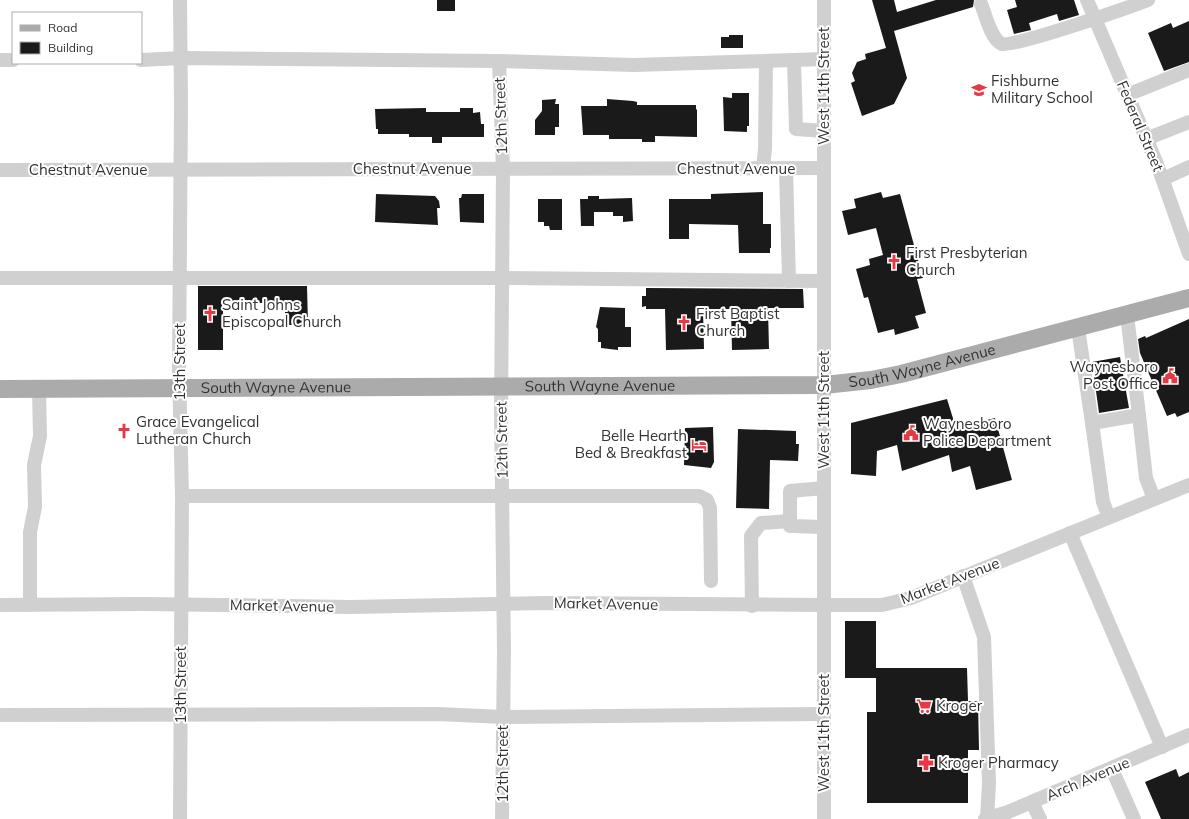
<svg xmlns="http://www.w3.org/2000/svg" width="1189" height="819" viewBox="0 0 1189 819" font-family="Mulish,sans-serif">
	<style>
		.building { fill: #1a1a1a }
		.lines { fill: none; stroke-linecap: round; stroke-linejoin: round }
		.minor { stroke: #d0d0d0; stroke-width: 14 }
		.major { stroke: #ababab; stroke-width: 18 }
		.labels { text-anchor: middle; stroke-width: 4; stroke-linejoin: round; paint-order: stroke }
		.poi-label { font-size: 15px; fill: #333; stroke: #fff; text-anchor: start }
		.street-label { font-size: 15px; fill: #333; stroke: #fff }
	</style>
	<rect width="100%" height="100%" fill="#fff"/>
	<!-- building -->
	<g class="building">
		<rect x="437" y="0" width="18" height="11"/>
		<polygon points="872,0 894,0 897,12 936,0 974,0 973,7 894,31 907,78 894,104 862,116 851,83 855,81 852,73 857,62 866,59 865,54 886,48"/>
		<polygon points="1015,0 1074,0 1079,15 1059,21 1057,14 1029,23 1031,30 1014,34 1007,10 1017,7"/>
		<polygon points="1189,21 1189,62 1164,71 1148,33 1171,23 1173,28"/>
		<polygon points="729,35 743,35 743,48 721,48 721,37 729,37"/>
		<polygon points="732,93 749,93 749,126 747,126 747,132 724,131 723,97 732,98"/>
		<polygon points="556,99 555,104 559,104 559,127 555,127 555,135 535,135 535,120 542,111 542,100"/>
		<polygon points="607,99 633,101 637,102 637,105 696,105 696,109 697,110 697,137 655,136 655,142 642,142 642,139 609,139 609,135 583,135 581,106 607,106"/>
		<polygon points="426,108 426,112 460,112 460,108 473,108 473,113 480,112 481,124 484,124 484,137 442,137 442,143 432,143 432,137 409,137 409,134 378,134 378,129 376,129 375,109"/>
		<polygon points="763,192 763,224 771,224 771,248 770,248 770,253 739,253 738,225 689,224 689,239 669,239 669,199 711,199 711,194"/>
		<polygon points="881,192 883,198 900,194 923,278 917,279 926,313 915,316 919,328 895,335 894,329 878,333 868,297 864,298 856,269 870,265 869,259 883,255 876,228 848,235 842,211 856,208 854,199"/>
		<polygon points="376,194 435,196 439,201 440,208 437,208 438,225 375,222"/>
		<polygon points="462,194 484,194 484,223 460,222 459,198 461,198"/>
		<polygon points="588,196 599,196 599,199 632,198 633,221 623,222 623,216 613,216 613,212 594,212 594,226 581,226 580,199 588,199"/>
		<polygon points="538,199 562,199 562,230 550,230 549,226 544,226 544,222 538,222"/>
		<polygon points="198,286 307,286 308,325 285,325 285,303 223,303 223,350 198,350"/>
		<polygon points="646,288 803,289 804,308 768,308 769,349 732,350 731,309 703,309 704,349 666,350 665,309 646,309 646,306 642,307 642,296 646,296"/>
		<polygon points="600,307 625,308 625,327 631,327 631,347 618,347 618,350 601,348 601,342 598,342 598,329 596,327"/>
		<polygon points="1189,319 1189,412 1177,417 1175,413 1167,416 1140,353 1138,339 1145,336 1146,338"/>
		<polygon points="1120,357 1129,408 1099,413 1092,362"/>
		<polygon points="947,399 956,428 995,418 1012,480 976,490 970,466 952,472 949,455 902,471 897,445 877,451 876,476 851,474 851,423"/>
		<polygon points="713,427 714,462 711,468 684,465 685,428"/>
		<polygon points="738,429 796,431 796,444 799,444 798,461 770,460 769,509 736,508"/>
		<polygon points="845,621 876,621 876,668 967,668 968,701 978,701 979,750 968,750 968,803 867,803 867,712 876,712 876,678 845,678"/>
		<polygon points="1176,769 1179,777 1189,772 1189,819 1161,819 1145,782"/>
	</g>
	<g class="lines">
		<!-- minor -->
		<g class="minor">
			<polyline points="180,0 181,104 179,370 182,496 180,819"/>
			<polyline points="1087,0 1157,164 1189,254"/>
			<path d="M981,4c5,11 9,34 21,40 10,4 128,-37 146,-44"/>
			<polyline points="0,60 13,60"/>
			<polyline points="141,60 181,58 499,61 634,65 824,59"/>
			<polyline points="794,60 796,129 824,131"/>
			<polyline points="499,61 503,169 501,412 504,650 502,819"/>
			<polyline points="1127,95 1189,70"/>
			<polyline points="1146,139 1189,122"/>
			<polyline points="763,168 765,149 766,61"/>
			<polyline points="786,169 789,281"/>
			<polyline points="0,170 824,168"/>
			<polyline points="1163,179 1189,167"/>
			<polyline points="0,278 502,278 824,281"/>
			<polyline points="1078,328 1092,423 1139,415 1127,315"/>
			<polyline points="1139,415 1146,478 1154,499"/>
			<polyline points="1092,423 1103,502 1109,517"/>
			<polyline points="182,496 699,496 707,500 710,508 711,581"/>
			<polyline points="824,527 790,526 790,491 824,488"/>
			<polyline points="1070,533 1162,747"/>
			<polyline points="963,576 984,637 989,783 987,819"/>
			<polyline points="0,605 145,604 351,607 545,603 824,605 882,605 911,598 1189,485"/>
			<polyline points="30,605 30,532 35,507 34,465 40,436 39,389"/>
			<polyline points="752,606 751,536 761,523 790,521"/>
			<polyline points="0,715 438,714 503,717 824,714"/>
			<polyline points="1112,769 1134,819"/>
			<polyline points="1032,802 1040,819"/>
			<polyline points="824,819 824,0"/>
			<polyline points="985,819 1008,812 1189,735"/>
		</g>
		<!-- major -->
		<path class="major" id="s1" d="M0,389l824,-4 47,-5 30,-6 288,-76"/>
	</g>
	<!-- icons -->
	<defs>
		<g id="school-bare" transform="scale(1.2)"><path d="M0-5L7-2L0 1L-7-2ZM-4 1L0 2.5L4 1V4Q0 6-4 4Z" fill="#e63946" stroke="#fff" stroke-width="2.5" paint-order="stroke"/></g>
		<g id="church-bare" transform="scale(1.2)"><path d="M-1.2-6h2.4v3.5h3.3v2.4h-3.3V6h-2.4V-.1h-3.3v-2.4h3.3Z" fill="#e63946" stroke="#fff" stroke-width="2.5" paint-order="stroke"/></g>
		<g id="civic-bare" transform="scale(1.2)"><path d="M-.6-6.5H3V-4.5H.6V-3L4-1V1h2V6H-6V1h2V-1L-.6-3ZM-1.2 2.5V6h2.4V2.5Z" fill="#e63946" stroke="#fff" stroke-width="2.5" paint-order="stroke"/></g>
		<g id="hotel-bare" transform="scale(1.2)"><path d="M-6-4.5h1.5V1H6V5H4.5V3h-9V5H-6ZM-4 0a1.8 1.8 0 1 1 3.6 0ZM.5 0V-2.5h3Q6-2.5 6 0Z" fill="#e63946" stroke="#fff" stroke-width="2.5" paint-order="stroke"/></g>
		<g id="supermarket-bare" transform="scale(1.2)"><path d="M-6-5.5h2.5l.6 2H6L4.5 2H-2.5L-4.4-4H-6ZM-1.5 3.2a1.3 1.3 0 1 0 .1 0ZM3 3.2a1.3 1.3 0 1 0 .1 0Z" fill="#e63946" stroke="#fff" stroke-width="2.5" paint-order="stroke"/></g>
		<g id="pharmacy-bare" transform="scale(1.2)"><path d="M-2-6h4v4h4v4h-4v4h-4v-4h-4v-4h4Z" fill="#e63946" stroke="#fff" stroke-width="2.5" paint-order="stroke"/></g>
	</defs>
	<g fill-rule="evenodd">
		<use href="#school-bare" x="979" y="90"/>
		<use href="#church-bare" x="894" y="262"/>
		<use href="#church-bare" x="210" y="314"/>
		<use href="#church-bare" x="684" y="323"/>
		<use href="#civic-bare" x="1170" y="376"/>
		<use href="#church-bare" x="124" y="431"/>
		<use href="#civic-bare" x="911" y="433"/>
		<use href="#hotel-bare" x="699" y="445"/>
		<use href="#supermarket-bare" x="924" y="706"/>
		<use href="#pharmacy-bare" x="926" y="763"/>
	</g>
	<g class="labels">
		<!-- poi labels -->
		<g class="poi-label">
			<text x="991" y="86">Fishburne<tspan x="991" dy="17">Military School</tspan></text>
			<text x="906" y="258">First Presbyterian<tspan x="906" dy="17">Church</tspan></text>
			<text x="222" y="310">Saint Johns<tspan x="222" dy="17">Episcopal Church</tspan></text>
			<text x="696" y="319">First Baptist<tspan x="696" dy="17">Church</tspan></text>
			<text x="1158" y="372" text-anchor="end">Waynesboro<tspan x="1158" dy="17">Post Office</tspan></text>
			<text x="136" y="427">Grace Evangelical<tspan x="136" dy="17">Lutheran Church</tspan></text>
			<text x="923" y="429">Waynesboro<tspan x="923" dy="17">Police Department</tspan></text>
			<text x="687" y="441" text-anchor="end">Belle Hearth<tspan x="687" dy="17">Bed &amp; Breakfast</tspan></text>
			<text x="936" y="711">Kroger</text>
			<text x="938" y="768">Kroger Pharmacy</text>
		</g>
		<!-- street labels -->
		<g class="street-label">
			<text transform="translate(824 86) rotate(-90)" y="5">West 11th Street</text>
			<text transform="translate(501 116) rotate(-92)" y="5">12th Street</text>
			<text transform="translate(1140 126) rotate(67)" y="5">Federal Street</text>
			<text x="412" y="174">Chestnut Avenue</text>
			<text x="736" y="174">Chestnut Avenue</text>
			<text x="88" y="175">Chestnut Avenue</text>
			<text transform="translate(180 362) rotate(-90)" y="5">13th Street</text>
			<text dy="5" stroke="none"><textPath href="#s1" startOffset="924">South Wayne Avenue</textPath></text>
			<text dy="5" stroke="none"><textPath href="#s1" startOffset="600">South Wayne Avenue</textPath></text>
			<text dy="5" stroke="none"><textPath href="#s1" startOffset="276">South Wayne Avenue</textPath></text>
			<text transform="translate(824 410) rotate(-90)" y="5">West 11th Street</text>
			<text transform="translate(502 440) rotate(-91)" y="5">12th Street</text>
			<text transform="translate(950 581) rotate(-21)" y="5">Market Avenue</text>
			<text transform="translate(606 604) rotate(1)" y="5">Market Avenue</text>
			<text transform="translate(282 606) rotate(1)" y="5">Market Avenue</text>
			<text transform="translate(181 685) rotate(-90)" y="5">13th Street</text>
			<text transform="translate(824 733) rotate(-90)" y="5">West 11th Street</text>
			<text transform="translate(503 764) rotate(-90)" y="5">12th Street</text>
			<text transform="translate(1088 779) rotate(-23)" y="5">Arch Avenue</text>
		</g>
	</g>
	<!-- legend -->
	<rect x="12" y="12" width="130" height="52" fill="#ffffff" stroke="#adadad"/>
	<rect x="20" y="25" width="20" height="6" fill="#ababab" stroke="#adadad"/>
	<text x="48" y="32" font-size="12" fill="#333333">Road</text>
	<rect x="20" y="42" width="20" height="12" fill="#1a1a1a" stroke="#adadad"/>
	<text x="48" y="52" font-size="12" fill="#333333">Building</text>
</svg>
